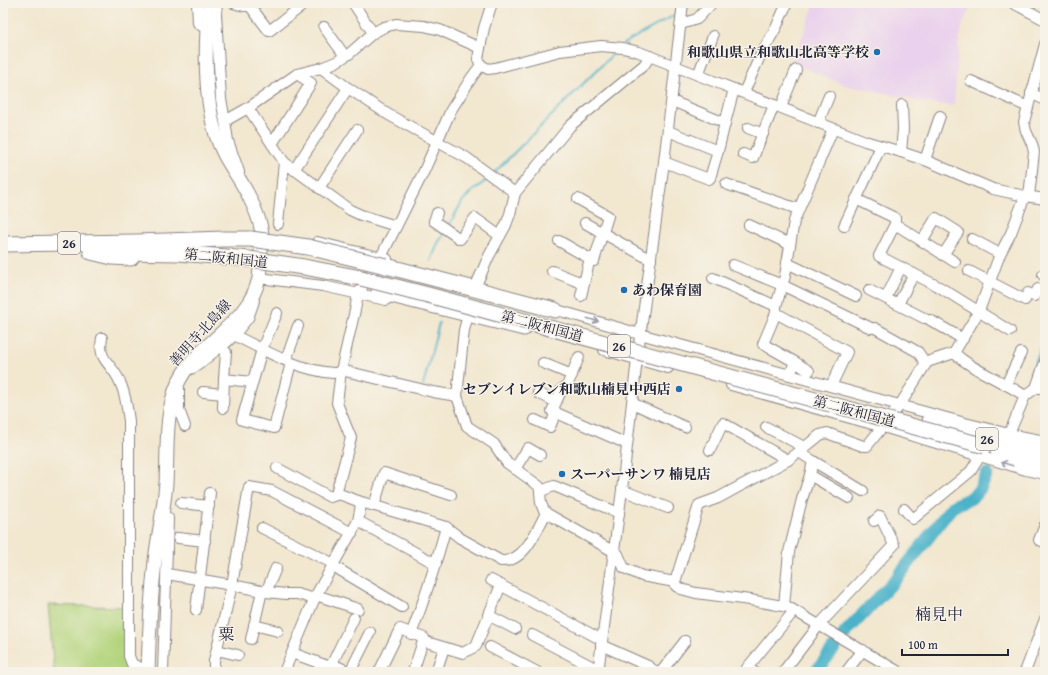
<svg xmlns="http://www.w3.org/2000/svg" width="1048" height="675" viewBox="0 0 1048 675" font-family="'Gentium Book Plus','Noto Serif JP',serif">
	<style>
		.built { fill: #ead1ed }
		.green { fill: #b2d47c; stroke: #6a7b5c }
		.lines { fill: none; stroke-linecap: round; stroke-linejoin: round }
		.stream { stroke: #4bb2ca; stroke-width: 2 }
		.river { stroke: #4bb2ca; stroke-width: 13 }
		.minor-casing { stroke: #8a8485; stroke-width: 12 }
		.major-casing { stroke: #8a8485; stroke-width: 15 }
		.highway-casing { stroke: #8a8485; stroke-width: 17 }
		.minor { stroke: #fff; stroke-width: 10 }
		.major { stroke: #fff; stroke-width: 13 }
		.highway { stroke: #fff; stroke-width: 15 }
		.highway-bridge-casing { stroke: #8a8485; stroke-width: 17; stroke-linecap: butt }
		.highway-bridge { stroke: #fff; stroke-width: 15 }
		.oneway { stroke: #9c9ca7 }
		.poi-dot { fill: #1f6fb2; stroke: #f7f3e8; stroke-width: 1.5 }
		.labels { text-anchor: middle; stroke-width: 3; stroke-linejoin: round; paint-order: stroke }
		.shield { fill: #f7f3e8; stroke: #62616f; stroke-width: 1 }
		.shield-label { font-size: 13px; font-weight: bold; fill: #22223b }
		.poi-label { font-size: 14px; font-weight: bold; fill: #22223b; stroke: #f7f3e8; text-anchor: end }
		.street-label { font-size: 14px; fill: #22223b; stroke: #f7f3e8 }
		.quarter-label { font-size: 16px; fill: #22223b; stroke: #f7f3e8 }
	</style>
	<rect width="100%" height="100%" fill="#f7f3e8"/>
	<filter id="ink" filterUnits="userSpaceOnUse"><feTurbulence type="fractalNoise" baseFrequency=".025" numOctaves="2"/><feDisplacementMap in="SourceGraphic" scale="8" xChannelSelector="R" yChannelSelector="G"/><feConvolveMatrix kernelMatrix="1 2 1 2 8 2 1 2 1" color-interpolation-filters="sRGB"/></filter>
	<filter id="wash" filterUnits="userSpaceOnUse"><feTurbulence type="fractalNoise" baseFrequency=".012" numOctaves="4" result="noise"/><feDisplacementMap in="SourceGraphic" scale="16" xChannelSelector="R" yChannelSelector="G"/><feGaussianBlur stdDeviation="0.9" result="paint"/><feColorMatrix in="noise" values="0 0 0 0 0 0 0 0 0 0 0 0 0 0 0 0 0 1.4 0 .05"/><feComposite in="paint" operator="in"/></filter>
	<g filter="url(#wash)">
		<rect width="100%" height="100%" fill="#f2e7cf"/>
		<!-- built -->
		<polygon class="built" points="815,3 973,3 963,23 959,42 954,106 922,102 868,89 847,86 792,63"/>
		<!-- green -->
		<polygon class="green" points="48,605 126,607 128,672 54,672"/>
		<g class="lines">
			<!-- stream -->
			<g class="stream">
				<polyline points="686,8 695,3"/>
				<polyline points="623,44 678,13"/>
				<polyline points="494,173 616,51"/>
				<polyline points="448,227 462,202 470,193 488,179"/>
				<polyline points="431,261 438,243 445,232"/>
				<polyline points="423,386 439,323"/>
			</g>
			<!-- river -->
			<g class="river">
				<polyline points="1037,373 1045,352"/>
				<path d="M816,672l30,-40 51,-54 54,-70c6,-5 13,-6 20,-10 9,-6 12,-15 16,-24"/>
			</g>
		</g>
	</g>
	<g filter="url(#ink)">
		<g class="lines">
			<!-- minor casing -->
			<g class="minor-casing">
				<g id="minor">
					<polyline points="197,3 198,23 206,29"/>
					<polyline points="217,3 216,14 221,99 225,121"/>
					<polyline points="233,3 244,6 250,6"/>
					<polyline points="255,3 250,6 269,31 302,6 300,3"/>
					<polyline points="353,3 373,33"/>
					<polyline points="492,3 484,28 480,48 478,59 481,65 488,69 495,68 560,51 601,46 623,48 639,52 698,75 865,141 901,152 925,160 993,189 1025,196 1045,199"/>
					<polyline points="1013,3 1045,20"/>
					<polyline points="681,24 697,19 712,3"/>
					<polyline points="324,27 345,56"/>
					<polyline points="321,68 348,88 389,115 467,158 515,193"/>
					<polyline points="698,75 713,36"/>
					<polyline points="971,81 1028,107"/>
					<polyline points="744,92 761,54 776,28 787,3"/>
					<polyline points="1031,93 1045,100"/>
					<polyline points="672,101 725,123 734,89"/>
					<polyline points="781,107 796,70"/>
					<polyline points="248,108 284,162 350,210 361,215 396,226"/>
					<polyline points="818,123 829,96"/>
					<polyline points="748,128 763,134"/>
					<polyline points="668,131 718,151 725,123"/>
					<polyline points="272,144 311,83 297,74"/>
					<polyline points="901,152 903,129 902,105"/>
					<polyline points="743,154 753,158 774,105"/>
					<polyline points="925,160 940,116"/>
					<polyline points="664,162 709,179 710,178 718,151"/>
					<polyline points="294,170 348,88"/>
					<polyline points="239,172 228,141 225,121 248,108 297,74 321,68 336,62 349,54 373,33 384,27 396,24 424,26 440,30 480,48"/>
					<polyline points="726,184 798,209"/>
					<polyline points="319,188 357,130"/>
					<polyline points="1029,196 1034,152 1032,144 1026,131 1024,122 1045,44"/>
					<polyline points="856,199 895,218 895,224 955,262"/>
					<polyline points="437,213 434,221 460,239 475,218 500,236"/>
					<polyline points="585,223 651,260"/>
					<polyline points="278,224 284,162"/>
					<polyline points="895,224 879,256 941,288 1010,331"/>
					<polyline points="749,225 789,244"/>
					<polyline points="844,226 881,146"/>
					<polyline points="972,239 1000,254"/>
					<polyline points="559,241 594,261 608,216 578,199"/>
					<polyline points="922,241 936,218 958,232 943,255"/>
					<polyline points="317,242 387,259"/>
					<polyline points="787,263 856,296"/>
					<polyline points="733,265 782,285 871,328"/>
					<polyline points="552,271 584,284"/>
					<polyline points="969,271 1025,300 1028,293 1034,296 1038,289"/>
					<polyline points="1043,275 1045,272"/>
					<polyline points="259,278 323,286 386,300"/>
					<polyline points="713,278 776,306"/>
					<polyline points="477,283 489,256 506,225 510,214 515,193 570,126 644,65 650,56"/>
					<polyline points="869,290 924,318"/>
					<polyline points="581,296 590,258"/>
					<path d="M253,298l1,3 -6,17 -14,17c32,16 63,35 99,38 4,0 8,-2 12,-2l88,21 24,4"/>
					<polyline points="886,298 901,267"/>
					<polyline points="898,304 914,274"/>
					<polyline points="550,308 640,334 965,423 1009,434 1045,441"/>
					<polyline points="277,313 262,349 242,420 274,428 291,363"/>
					<polyline points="776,313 847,352 831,386"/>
					<path d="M467,319l-3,11 -7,66 10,30 27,18 13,19 32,23c3,11 -1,17 7,27l72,41 6,14 18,8 33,6 1,4 5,3 15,4 54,7 38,7 111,65"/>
					<polyline points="930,320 963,339"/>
					<polyline points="875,328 918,352 926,364"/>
					<path d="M102,338c-4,22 7,23 16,40 7,13 9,29 11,43v235l3,8 19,8"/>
					<polyline points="604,350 668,368"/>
					<polyline points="226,352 224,379 252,382"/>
					<path d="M954,353c21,19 48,27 71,43l11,-8h9"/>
					<polyline points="579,357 567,386 562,389 552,411 627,444"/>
					<polyline points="286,360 298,326"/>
					<polyline points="795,362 809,371"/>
					<polyline points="543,363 572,375"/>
					<path d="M190,369c8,-2 13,-9 19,-13 8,-7 18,-12 25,-21"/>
					<polyline points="790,375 795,362 763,344 776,313 776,306 785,276 794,221 833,129"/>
					<polyline points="731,385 883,427 1026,470 1045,474"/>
					<polyline points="1006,385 1021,353"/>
					<polyline points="1036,388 1045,362"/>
					<polyline points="179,389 179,410 185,426"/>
					<polyline points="203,392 223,394"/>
					<polyline points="538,393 556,402"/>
					<polyline points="632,403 685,427"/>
					<polyline points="223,408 224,379"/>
					<polyline points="535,420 550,427 556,412"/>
					<polyline points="766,427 804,447"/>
					<polyline points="1009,434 1025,396"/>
					<polyline points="710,450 723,423 788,460"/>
					<polyline points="813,461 863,491"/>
					<polyline points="277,468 330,497 339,494"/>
					<polyline points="515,469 528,448 540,455"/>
					<polyline points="810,475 849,498"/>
					<polyline points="622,490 668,508"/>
					<polyline points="541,491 554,486 619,513"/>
					<path d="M358,501l88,26 14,11 41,23c23,2 36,-31 45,-48"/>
					<polyline points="181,503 209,506"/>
					<polyline points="374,506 384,473 451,495"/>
					<polyline points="904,509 913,519 971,471 980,456"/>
					<polyline points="162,514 168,518 163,672"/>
					<polyline points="358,521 436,564"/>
					<polyline points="1045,525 1039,540 1045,542"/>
					<polyline points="262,528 334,564"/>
					<polyline points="178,538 205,541"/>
					<polyline points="333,566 402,607"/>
					<polyline points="167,574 232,585 266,592 286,594 297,594 315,599"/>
					<polyline points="491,580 602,640"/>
					<polyline points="675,582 699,505 718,498 788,460 799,452 820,435 827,433 863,446 867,446 900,405 927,362 954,353 979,311 1000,254 1011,233 1025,196"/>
					<polyline points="266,592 276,568"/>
					<polyline points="316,595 358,609"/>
					<polyline points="784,606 789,552 802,499 810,475 813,461 799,452"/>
					<polyline points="196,610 210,493"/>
					<polyline points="488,615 515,629"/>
					<polyline points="254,625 278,631"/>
					<path d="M411,634c14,-35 25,-71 35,-107"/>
					<polyline points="532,635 591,666"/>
					<polyline points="251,639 262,591"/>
					<polyline points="601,645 648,666 656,672"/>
					<polyline points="490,647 537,672"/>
					<polyline points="217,650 238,655"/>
					<polyline points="292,653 330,667"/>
					<polyline points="332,664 350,672"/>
					<polyline points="214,672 214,661 232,585 249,487 272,491 352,533"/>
					<polyline points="284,672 316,595 358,521 361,505 358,501 339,494 337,490 351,438 337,403 341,371 355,310 358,294 381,257 424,171 451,110 472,77 481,65"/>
					<polyline points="328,672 354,618"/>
					<polyline points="350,672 370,632"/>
					<polyline points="379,672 400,629 424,638 423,641 463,653 476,646 501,585"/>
					<polyline points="413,672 423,641"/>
					<polyline points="436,672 444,648"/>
					<polyline points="598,672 622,490 637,359 664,162 683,3"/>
					<polyline points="661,672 685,641"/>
					<polyline points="754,672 747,668 794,611"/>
					<polyline points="783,672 819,625 894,545 880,516 874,521"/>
					<polyline points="846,672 863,650"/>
					<polyline points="1025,672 1045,619"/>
				</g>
			</g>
			<!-- major casing -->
			<g class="major-casing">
				<path id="major" d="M148,672c1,-37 3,-74 7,-111 3,-26 9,-52 11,-78 2,-33 -2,-71 13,-102 18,-37 71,-59 80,-103 1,-6 1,-13 1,-18 1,-9 2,-17 2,-25 -1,-16 -13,-40 -21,-53 -10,-16 -20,-30 -25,-47 -12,-40 -11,-91 -7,-132"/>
			</g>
			<!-- highway casing -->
			<g class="highway-casing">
				<g id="highway">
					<polyline points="3,244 136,242 224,239 251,239"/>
					<polyline points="91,252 112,257 131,258"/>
					<polyline points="120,252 179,253 249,259"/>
					<polyline points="386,266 555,310"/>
					<polyline points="379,292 524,328"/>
					<polyline points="930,421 981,437 1045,453"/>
					<polyline points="998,451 1045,465"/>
				</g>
			</g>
			<!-- minor -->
			<use href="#minor" class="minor"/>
			<!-- major -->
			<use href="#major" class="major"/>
			<!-- highway -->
			<use href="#highway" class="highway"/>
			<!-- highway-bridge casing -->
			<g class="highway-bridge-casing">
				<g id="highway-bridge">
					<polyline points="251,239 308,247 386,266"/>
					<polyline points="249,259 304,267 361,278 428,295 985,446"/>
				</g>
			</g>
			<!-- highway-bridge -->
			<use href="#highway-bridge" class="highway-bridge"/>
		</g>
		<!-- one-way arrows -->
		<defs><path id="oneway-shaft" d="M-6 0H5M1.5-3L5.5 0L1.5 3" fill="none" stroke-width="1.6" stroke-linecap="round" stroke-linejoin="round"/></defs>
		<g class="oneway">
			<use href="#oneway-shaft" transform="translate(593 320) rotate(16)"/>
			<use href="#oneway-shaft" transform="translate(1007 464) rotate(-163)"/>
		</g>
	</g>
	<!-- markers -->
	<g class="poi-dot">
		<circle cx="877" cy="52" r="4"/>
		<circle cx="624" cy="290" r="4"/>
		<circle cx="679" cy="389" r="4"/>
		<circle cx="562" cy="474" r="4"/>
	</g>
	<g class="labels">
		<!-- shield labels -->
		<g class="shield">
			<rect x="58" y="232" width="22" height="22" rx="3"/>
			<rect x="608" y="335" width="22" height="22" rx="3"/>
			<rect x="976" y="428" width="22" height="22" rx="3"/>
		</g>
		<g class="shield-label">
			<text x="69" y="248">26</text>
			<text x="619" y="351">26</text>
			<text x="987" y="444">26</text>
		</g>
		<!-- poi labels -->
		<g class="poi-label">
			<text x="869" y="57">和歌山県立和歌山北高等学校</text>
			<text x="632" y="295" text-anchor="start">あわ保育園</text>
			<text x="671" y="394">セブンイレブン和歌山楠見中西店</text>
			<text x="570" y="479" text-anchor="start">スーパーサンワ 楠見店</text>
		</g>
		<!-- street labels -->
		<g class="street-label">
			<text transform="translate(226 258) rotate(6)" y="5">第二阪和国道</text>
			<text transform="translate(542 326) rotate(15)" y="5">第二阪和国道</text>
			<text transform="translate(200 333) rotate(-48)" y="5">善明寺北島線</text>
			<text transform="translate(854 411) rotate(15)" y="5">第二阪和国道</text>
		</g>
		<!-- quarter labels -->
		<g class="quarter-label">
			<text x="939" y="620">楠見中</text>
			<text x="226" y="640">粟</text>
		</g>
	</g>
	<!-- margin -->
	<rect width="1048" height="675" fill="none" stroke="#f7f3e8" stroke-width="16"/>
	<!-- scale -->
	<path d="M902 649v6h106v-6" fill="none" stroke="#22223b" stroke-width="2"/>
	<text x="908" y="649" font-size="12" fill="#22223b" stroke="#f7f3e8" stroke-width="3" paint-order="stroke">100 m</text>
</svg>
